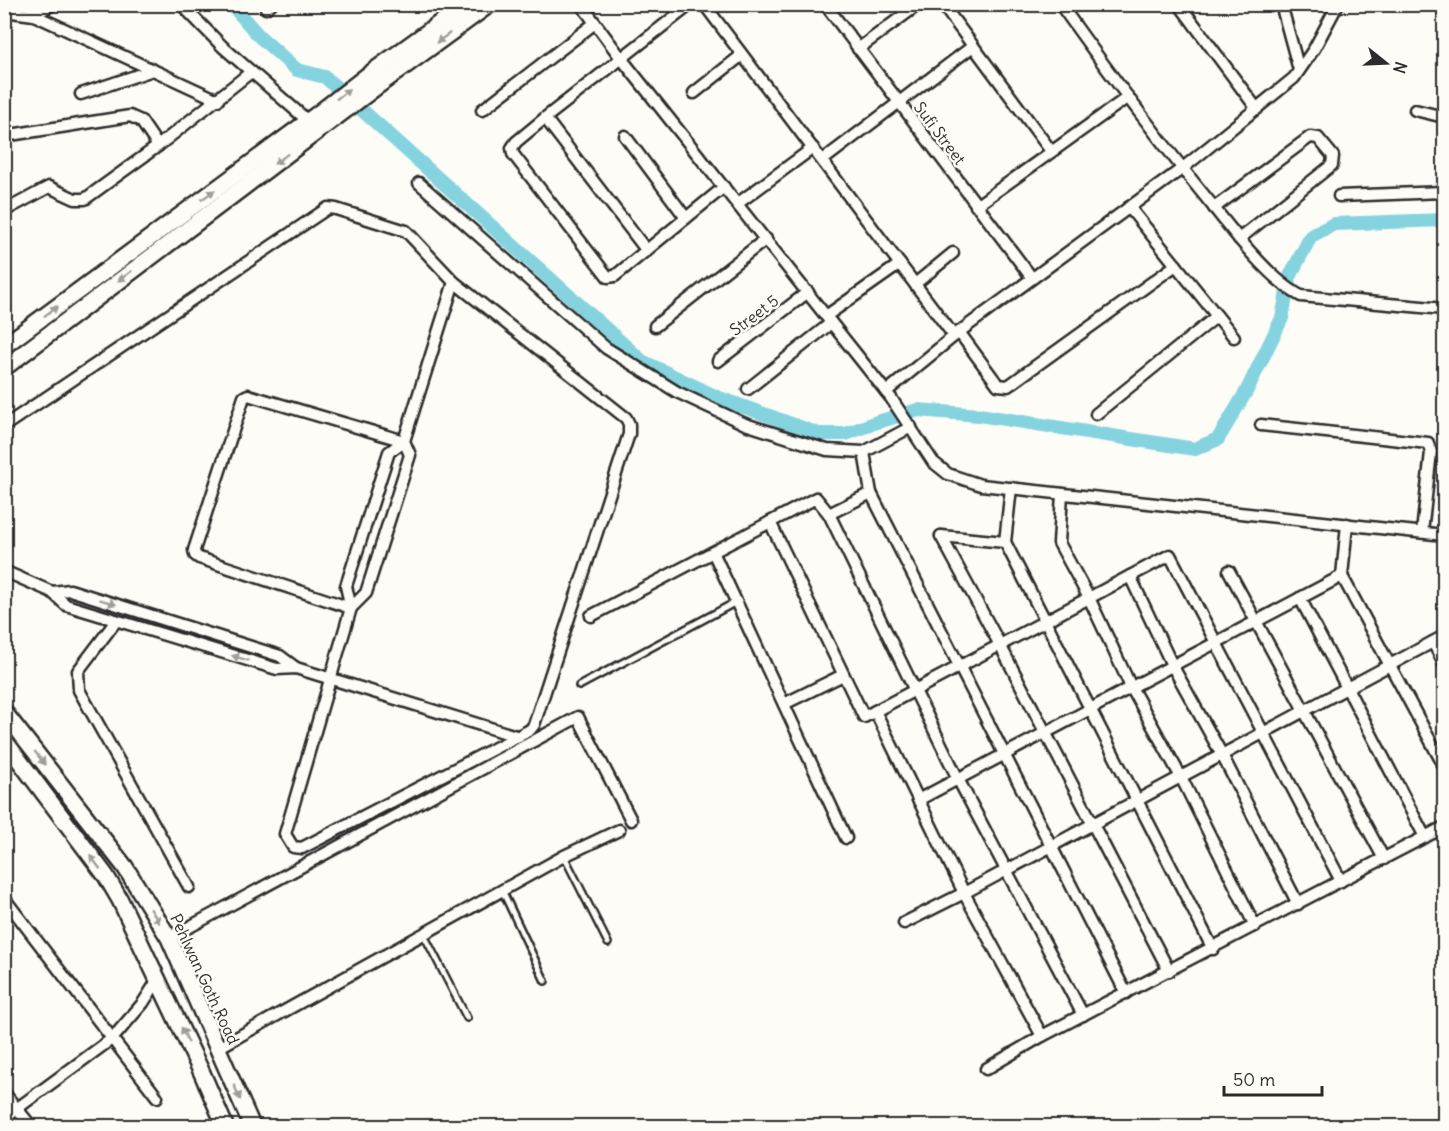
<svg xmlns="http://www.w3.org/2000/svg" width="1449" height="1131" viewBox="0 0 1449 1131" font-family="Delius,sans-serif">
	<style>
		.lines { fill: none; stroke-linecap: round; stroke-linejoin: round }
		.canal { stroke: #84d3df; stroke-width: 14 }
		.lane-casing { stroke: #2b2b2b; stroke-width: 10 }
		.street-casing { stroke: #2b2b2b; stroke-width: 15 }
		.secondary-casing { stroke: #2b2b2b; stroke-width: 20 }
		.lane { stroke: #fdfcf7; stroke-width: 5 }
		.street { stroke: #fdfcf7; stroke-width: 10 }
		.secondary { stroke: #fdfcf7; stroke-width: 15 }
		.oneway { fill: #9e9e9b }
		.labels { text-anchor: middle; stroke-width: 5; stroke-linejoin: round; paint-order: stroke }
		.street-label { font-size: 16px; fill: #2b2b2b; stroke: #fdfcf7 }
	</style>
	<rect width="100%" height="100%" fill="#fdfcf7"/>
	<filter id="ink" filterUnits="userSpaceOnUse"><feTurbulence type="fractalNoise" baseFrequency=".0167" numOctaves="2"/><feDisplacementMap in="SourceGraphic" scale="12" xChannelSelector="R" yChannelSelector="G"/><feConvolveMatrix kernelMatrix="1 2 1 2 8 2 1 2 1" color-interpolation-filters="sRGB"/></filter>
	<g filter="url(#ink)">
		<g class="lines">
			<!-- canal -->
			<polyline class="canal" points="231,4 259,36 297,70 325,77 642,361 717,397 819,434 846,434 874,423 918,410 979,415 1195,449 1218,439 1246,392 1282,318 1290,276 1311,236 1334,224 1444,220"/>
			<!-- lane casing -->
			<g class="lane-casing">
				<g id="lane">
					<polyline points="579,686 736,602"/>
					<polyline points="564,856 608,943"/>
					<polyline points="502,890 545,981"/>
					<polyline points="424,935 467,1018"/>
				</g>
			</g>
			<!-- street casing -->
			<g class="street-casing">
				<g id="street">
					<polyline points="30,4 34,15 53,4"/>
					<polyline points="181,4 223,47 308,121"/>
					<polyline points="581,4 621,58 891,398 933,462 948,474 981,485 1444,535"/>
					<polyline points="691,4 545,118 516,142 512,148 513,154 608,277 615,276 724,187"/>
					<polyline points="704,4 954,336"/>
					<polyline points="825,4 1032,278"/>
					<polyline points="942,4 1051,151"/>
					<path d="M1060,4c49,69 99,136 152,201 21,27 59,76 89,91l143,13"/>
					<polyline points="1179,4 1257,109"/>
					<polyline points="1281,4 1299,70"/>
					<polyline points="266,8 271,4"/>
					<polyline points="4,11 34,15 218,100"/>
					<polyline points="858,49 919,4"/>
					<polyline points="694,93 742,55"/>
					<polyline points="81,94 153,70"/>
					<polyline points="482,110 595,23"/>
					<polyline points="1415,110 1444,117"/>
					<polyline points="545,118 647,251"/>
					<polyline points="4,136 130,116 141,121 158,146"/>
					<polyline points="625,136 686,218"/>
					<polyline points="823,160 973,46"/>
					<polyline points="419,183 606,348 677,392 745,424 827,450 864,452"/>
					<polyline points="1339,196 1444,192"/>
					<polyline points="737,204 813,148"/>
					<polyline points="976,206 1128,97"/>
					<polyline points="1129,207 1234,337"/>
					<polyline points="1214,208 1310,137 1318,138 1333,156 1332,165 1239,239"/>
					<polyline points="4,211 49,187 75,199 85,199 158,146 251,72"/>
					<polyline points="915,284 953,253"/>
					<polyline points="826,316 900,264"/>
					<polyline points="655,326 766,239"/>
					<polyline points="959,332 998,385 1008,386 1176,265"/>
					<polyline points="718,361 808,292"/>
					<polyline points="748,389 831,323"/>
					<polyline points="886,392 959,332 1183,168 1294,78 1314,49 1338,4"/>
					<polyline points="1096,414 1217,316"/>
					<polyline points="1261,425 1428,443 1431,452 1422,532"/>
					<polyline points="4,426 328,208 336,209 406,231 454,282 626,418 629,424 629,434 534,725 530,730 302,848 293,847 285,834 351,608 366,593 410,455 404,441"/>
					<polyline points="1011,488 1005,542 1213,949"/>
					<polyline points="871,493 1126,993"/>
					<polyline points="1062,494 1059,543 1089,598 1131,687 1181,777 1255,926"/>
					<polyline points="829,514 958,779 1083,1015"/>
					<polyline points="770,522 864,717 1170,555 1341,881"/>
					<polyline points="1347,524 1342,576 1444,766"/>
					<polyline points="941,536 1000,645 1169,971"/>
					<polyline points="941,536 1005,542"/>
					<polyline points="713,552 846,838"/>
					<polyline points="4,571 52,592 66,605 277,669 296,668 516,736"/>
					<polyline points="1229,571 1384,859"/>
					<polyline points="1130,576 1172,665 1222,755 1298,904"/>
					<polyline points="52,592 70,590 280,656 296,668"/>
					<polyline points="1300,598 1425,837"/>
					<polyline points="351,608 199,558 195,555 194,550 244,397 248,395 404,441"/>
					<polyline points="351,608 346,586 389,452 404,441 454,282"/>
					<polyline points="591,616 816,498 829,514 871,493 864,452 911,427"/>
					<polyline points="116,621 78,671 79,690 189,887"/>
					<polyline points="1433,642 1444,664"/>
					<polyline points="784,704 843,675"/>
					<polyline points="875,711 964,893 1042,1036"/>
					<polyline points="918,800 1342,576"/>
					<polyline points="4,898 157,1097"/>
					<polyline points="904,923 964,893 1444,636"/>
					<polyline points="169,938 578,717 631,820"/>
					<polyline points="218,1048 564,856 619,830"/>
					<polyline points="986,1069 1042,1036 1444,827"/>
					<polyline points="4,1093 31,1126"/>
					<polyline points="4,1118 113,1038 143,1003 159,978"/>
				</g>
			</g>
			<!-- secondary casing -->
			<g class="secondary-casing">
				<g id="secondary">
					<polyline points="4,346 319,113 368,75 466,4"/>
					<polyline points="4,368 376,87 490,4"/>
					<polyline points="4,712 125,867 169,938 252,1126"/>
					<polyline points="4,740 106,876 120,900 202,1073 225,1126"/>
				</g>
			</g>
			<!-- lane -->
			<use href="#lane" class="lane"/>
			<!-- street -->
			<use href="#street" class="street"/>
			<!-- secondary -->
			<use href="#secondary" class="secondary"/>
		</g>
		<!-- one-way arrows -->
		<defs><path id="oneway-solid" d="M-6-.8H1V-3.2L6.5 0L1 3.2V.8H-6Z" transform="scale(1.5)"/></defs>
		<g class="oneway">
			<use href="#oneway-solid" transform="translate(443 38) rotate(144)"/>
			<use href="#oneway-solid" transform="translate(343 94) rotate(-38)"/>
			<use href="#oneway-solid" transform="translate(281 159) rotate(143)"/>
			<use href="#oneway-solid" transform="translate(208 195) rotate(-36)"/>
			<use href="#oneway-solid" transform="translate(125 276) rotate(143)"/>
			<use href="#oneway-solid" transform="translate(51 311) rotate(-37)"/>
			<use href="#oneway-solid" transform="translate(108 602) rotate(17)"/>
			<use href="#oneway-solid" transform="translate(240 658) rotate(-163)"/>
			<use href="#oneway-solid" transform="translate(40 758) rotate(52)"/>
			<use href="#oneway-solid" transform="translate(95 862) rotate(-127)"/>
			<use href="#oneway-solid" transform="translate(155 916) rotate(58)"/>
			<use href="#oneway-solid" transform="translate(185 1035) rotate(-115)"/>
			<use href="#oneway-solid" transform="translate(237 1092) rotate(67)"/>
		</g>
	</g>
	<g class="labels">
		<!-- street labels -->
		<g class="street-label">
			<text transform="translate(940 133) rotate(53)" y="6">Sufi Street</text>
			<text transform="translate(754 315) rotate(-37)" y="6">Street 5</text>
			<text transform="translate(205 979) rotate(65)" y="6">Pehlwan Goth Road</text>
		</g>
	</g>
	<!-- margin -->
	<rect width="1449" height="1131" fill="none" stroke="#fdfcf7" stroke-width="24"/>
	<rect x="12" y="12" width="1425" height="1107" fill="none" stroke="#2b2b2b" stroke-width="2" filter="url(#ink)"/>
	<!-- north arrow -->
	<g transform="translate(1386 63) rotate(108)" stroke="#fdfcf7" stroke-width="4.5" paint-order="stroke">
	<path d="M0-4.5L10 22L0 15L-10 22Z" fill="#2b2b2b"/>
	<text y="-9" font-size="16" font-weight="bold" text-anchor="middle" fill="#2b2b2b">N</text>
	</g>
	<!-- scale -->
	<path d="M1224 1086v9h98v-9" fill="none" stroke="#2b2b2b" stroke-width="3"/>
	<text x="1233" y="1086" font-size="18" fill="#2b2b2b" stroke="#fdfcf7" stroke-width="4.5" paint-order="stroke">50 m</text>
</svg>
